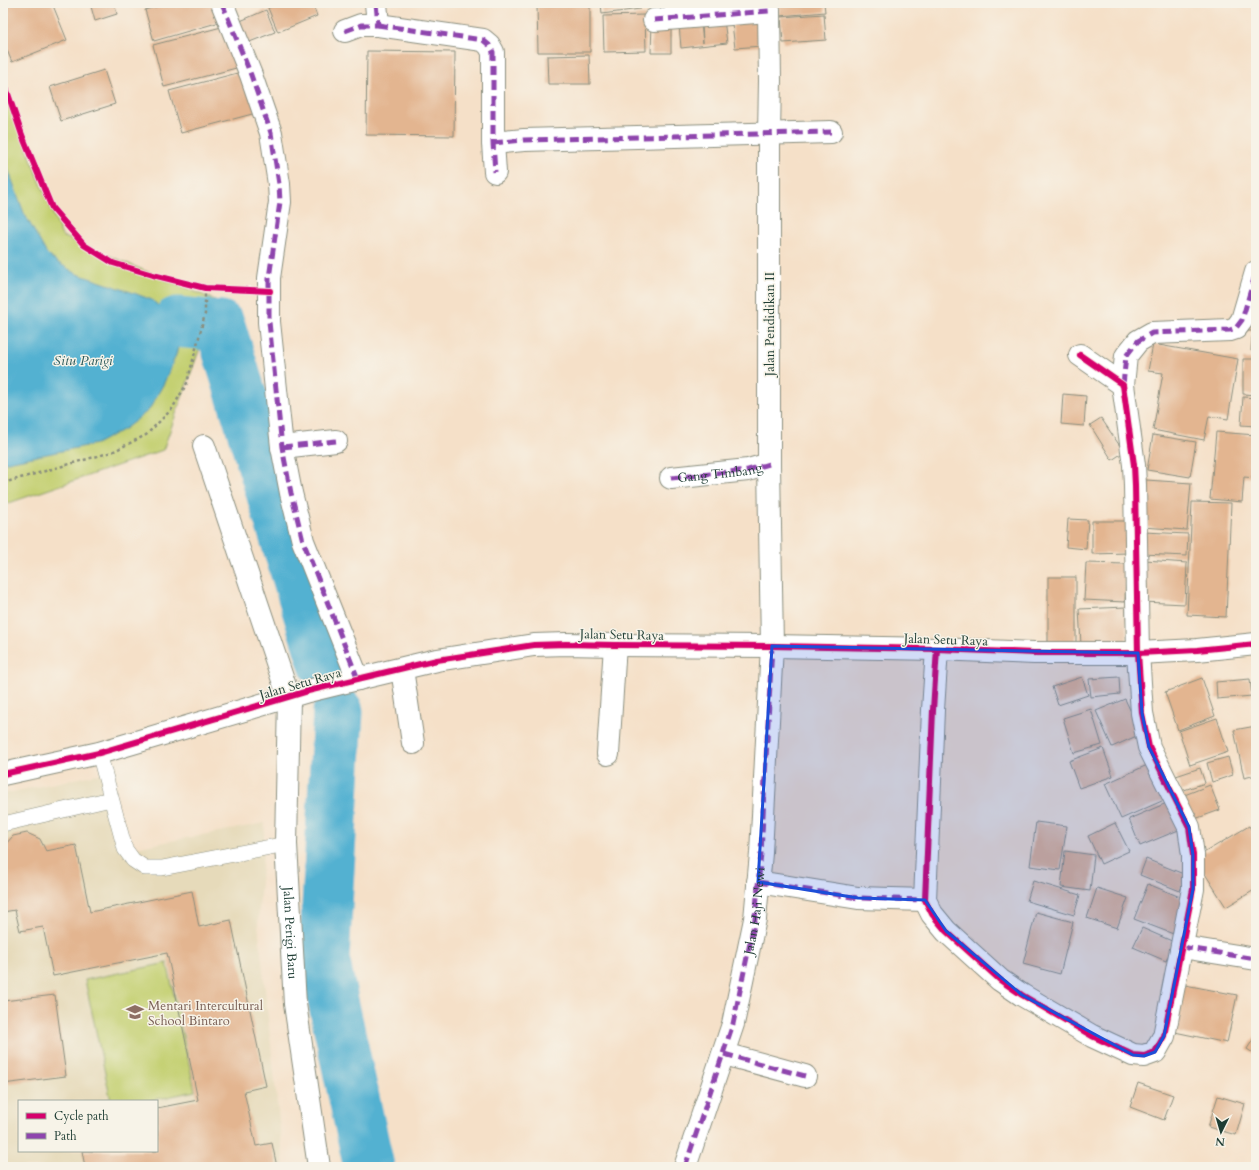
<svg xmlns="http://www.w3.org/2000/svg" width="1259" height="1170" viewBox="0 0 1259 1170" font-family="Cardo,serif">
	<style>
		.built { fill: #e6daba; fill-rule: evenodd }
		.green { fill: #c4d072; stroke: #728653 }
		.water { fill: #52b1d1; stroke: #387782 }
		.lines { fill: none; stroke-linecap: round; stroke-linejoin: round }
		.river { stroke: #52b1d1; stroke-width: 51 }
		.building { fill: #e3b590 }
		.lane-casing { stroke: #8a8e7e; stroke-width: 16 }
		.street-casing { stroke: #8a8e7e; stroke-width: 24 }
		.secondary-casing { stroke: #8a8e7e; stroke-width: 24 }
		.path { stroke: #8a8e7e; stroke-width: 2.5; stroke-dasharray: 3 3; stroke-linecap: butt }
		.lane { stroke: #fff; stroke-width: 15 }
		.street { stroke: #fff; stroke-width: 22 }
		.secondary { stroke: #fff; stroke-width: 22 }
		.quiet { stroke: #8e44ad; stroke-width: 5; stroke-dasharray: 10 5; stroke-linecap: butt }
		.cycleway-casing { stroke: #f7f3e8; stroke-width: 8 }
		.cycleway { stroke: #d6006c; stroke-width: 6 }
		.marked { fill: #1d4ed8; fill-opacity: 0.2; stroke: #1d4ed8; stroke-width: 3; stroke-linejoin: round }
		.labels { text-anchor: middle; stroke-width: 3; stroke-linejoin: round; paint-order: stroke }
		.street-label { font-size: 13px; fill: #1f3d34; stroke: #f7f3e8 }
		.education-label { font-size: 13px; fill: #785e54; stroke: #f7f3e8; text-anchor: start }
		.water-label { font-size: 14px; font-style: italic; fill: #2c5a5b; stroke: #f7f3e8 }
	</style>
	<rect width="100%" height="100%" fill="#f7f3e8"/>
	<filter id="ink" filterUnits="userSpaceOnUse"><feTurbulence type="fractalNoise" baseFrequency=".025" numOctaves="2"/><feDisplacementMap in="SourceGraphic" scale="8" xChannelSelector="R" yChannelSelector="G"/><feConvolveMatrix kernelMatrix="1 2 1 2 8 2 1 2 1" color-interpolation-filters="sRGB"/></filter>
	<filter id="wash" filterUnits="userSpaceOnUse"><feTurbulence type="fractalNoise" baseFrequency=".012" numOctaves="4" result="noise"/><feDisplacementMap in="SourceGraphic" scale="16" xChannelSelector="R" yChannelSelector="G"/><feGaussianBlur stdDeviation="0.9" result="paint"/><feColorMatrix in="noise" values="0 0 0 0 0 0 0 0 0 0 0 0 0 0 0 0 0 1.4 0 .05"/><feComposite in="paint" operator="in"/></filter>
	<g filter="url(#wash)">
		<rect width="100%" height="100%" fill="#f5e0c8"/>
		<!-- built -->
		<path class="built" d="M103,773l21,77 141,-27 -7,101 26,243h-281v-373zM19,1101h138v50h-138z"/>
		<!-- green -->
		<g class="green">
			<polygon points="3,88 62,236 217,301 163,450 3,505"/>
			<polygon points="167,963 195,1091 149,1101 111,1101 85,980"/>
		</g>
		<!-- water -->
		<polygon class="water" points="3,155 24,213 47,254 57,262 77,274 134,293 152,300 177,322 180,339 176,355 164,383 149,410 126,428 96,444 3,463"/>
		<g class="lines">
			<!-- river -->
			<g class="river">
				<polyline points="177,322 220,326 324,664"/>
				<polyline points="338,712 324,959 369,1167"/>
			</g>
		</g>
		<g id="blocks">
			<!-- building -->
			<g class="building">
				<polygon points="3,3 52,3 67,40 12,62 3,41"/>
				<polygon points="90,3 114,3 117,14 95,21"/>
				<polygon points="169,3 215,3 220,22 154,41 145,10"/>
				<polygon points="280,3 312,3 317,16 278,32 268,8"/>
				<polygon points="601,3 640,3 640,9 602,14"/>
				<polygon points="652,3 675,3 675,5 653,9"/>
				<polygon points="678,3 701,3 702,10 680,13"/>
				<polygon points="779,3 824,3 825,12 780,16"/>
				<polygon points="590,4 590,52 538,52 537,5"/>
				<polygon points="266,10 275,32 247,43 238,22"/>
				<polygon points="759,13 762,46 735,48 731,16"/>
				<polygon points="824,14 826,40 783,43 781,17"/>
				<polygon points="645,15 646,51 604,52 603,16"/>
				<polygon points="724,20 727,43 681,48 679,24 701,22 703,43 702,22"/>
				<polygon points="652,22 671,22 671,53 651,53"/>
				<polygon points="229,25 240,67 164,87 153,45"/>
				<polygon points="367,51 455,52 454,136 366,135"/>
				<polygon points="589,55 590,84 548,84 547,56"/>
				<polygon points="104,70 115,104 61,121 50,87"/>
				<polygon points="245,71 256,113 181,133 169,91"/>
				<polygon points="1246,314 1256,315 1256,331 1245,331"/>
				<polygon points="1252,337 1256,338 1256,352 1251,351"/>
				<polygon points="1153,344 1238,359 1228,419 1209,416 1204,440 1153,430 1163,373 1148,371"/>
				<polygon points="1243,359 1256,359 1256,395 1243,394"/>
				<polygon points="1063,394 1086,396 1084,426 1061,424"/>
				<polygon points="1243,397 1256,398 1256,426 1241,425"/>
				<polygon points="1101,418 1124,452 1112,460 1090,425"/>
				<polygon points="1216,432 1256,435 1256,478 1244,477 1242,502 1210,499"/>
				<polygon points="1153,435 1196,442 1190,477 1147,470"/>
				<polygon points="1146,480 1191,483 1187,530 1142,527"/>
				<polygon points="1192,502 1231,503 1226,617 1187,615"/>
				<polygon points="1068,519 1088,520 1086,549 1066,547"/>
				<polygon points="1092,521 1127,521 1128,553 1092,554"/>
				<polygon points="1143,532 1188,534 1187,556 1142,554"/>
				<polygon points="1145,560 1187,563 1185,604 1143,602"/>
				<polygon points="1086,563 1126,564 1125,602 1084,600"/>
				<rect x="1048" y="577" width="28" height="67"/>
				<polygon points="1126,607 1127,643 1081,645 1079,609"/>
				<polygon points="1082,677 1088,695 1058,705 1052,687"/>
				<polygon points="1119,677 1120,694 1091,697 1089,679"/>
				<polygon points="1202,678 1215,716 1178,730 1165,692"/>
				<polygon points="1250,679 1252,696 1217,699 1216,682"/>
				<polygon points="1125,699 1141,734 1112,747 1096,711"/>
				<polygon points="1091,709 1102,745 1074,753 1063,718"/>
				<polygon points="1217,718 1228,752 1190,765 1179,731"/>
				<polygon points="1256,726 1256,775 1244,778 1234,730"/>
				<polygon points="1103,748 1113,776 1079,788 1069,761"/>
				<polygon points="1228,757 1233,775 1212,782 1207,763"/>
				<polygon points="1154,762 1171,797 1121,819 1105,784"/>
				<polygon points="1200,768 1205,783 1181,791 1176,776"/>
				<polygon points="1210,785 1220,810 1192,820 1182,796"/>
				<polygon points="1169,802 1181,829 1140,846 1129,819"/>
				<polygon points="1036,822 1067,826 1060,870 1030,866"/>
				<polygon points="1115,823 1129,851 1101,864 1088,836"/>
				<polygon points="1249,826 1256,837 1256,889 1226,907 1195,858"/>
				<polygon points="27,833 40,839 46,851 76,845 90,912 192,891 199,927 231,920 266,1086 244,1091 256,1146 272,1143 277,1167 85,1167 82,1151 157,1151 157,1108 198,1100 167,953 53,976 43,927 20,931 15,910 3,912 4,846 13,836"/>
				<polygon points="1065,851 1094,855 1090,891 1061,887"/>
				<polygon points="1146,859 1186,875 1180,891 1140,875"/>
				<polygon points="1033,881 1080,895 1074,915 1027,901"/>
				<polygon points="1148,884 1190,901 1176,935 1134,919"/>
				<polygon points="1097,888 1128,898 1117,928 1087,918"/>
				<polygon points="1036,912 1073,922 1060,974 1023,964"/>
				<polygon points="1142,928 1174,942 1166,961 1133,947"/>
				<polygon points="1180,984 1237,995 1227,1043 1170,1031"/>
				<polygon points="55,995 66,1076 3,1084 3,1001"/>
				<polygon points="1256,1035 1256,1055 1247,1049"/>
				<polygon points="1138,1083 1173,1095 1164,1120 1130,1107"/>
				<polygon points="1218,1096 1245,1104 1236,1135 1208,1127"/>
			</g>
		</g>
	</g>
	<g filter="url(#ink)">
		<use href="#blocks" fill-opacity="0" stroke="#8a8e7e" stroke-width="1"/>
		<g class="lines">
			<!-- lane casing -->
			<g class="lane-casing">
				<g id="lane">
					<polyline points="99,753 125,849 133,860 145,868 162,868 286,844"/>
					<polyline points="3,824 111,799"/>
				</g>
			</g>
			<!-- street casing -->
			<g class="street-casing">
				<g id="street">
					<polyline points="222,3 251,75 271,133 279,184 280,202 269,278 269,322 282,447 291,493 303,541 358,679"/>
					<polyline points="654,20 769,11"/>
					<polyline points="378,25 483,40 489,45 493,52 493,143 495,172"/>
					<polyline points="345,31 361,25 378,25 376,3"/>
					<polyline points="493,143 524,140 831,132"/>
					<polyline points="1123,385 1126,356 1138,341 1152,333 1230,330 1236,328 1242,320 1256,272"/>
					<path id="s1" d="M204,446l85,252 -3,146 9,160 24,163"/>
					<polyline points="282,447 336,441"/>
					<path id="s2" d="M671,478l77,-8 21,-6"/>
					<polyline points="937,649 933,710 925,900 932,914 946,931 1000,980 1022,995 1092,1036 1133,1055 1144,1056 1155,1052 1164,1036 1193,889 1193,855 1189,827 1149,747 1142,713 1138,653 1135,485 1134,465 1123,385 1080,355"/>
					<polyline points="402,669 413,743"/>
					<polyline points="608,754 615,645"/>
					<polyline points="758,882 858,898 925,900"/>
					<polyline points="1182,947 1256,959"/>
					<polyline points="724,1054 805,1076"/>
					<path id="s3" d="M685,1167l48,-143 22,-105 6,-66 11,-207 -3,-182v-330l1,-53 -1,-70 -2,-8"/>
				</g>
			</g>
			<!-- secondary casing -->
			<g class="secondary-casing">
				<polyline id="secondary" points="3,774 99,753 308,691 345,682 437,660 534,645 566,644 615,645 772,646 937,649 1034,653 1138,653 1197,650 1256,644"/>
			</g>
			<!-- path -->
			<g class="path">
				<polyline points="3,79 22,135 52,208 84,245 113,263 153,275 205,288 244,290"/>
				<polyline points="3,483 112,452 146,435 172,409 187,383 205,314 205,288"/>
			</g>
			<!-- lane -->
			<use href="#lane" class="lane"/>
			<!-- street -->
			<use href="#street" class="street"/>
			<!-- secondary -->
			<use href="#secondary" class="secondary"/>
			<!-- quiet -->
			<g class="quiet">
				<polyline points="222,3 251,75 271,133 279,184 280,202 269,278 269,322 282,447 291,493 303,541 358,679"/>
				<polyline points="654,20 769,11"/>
				<polyline points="378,25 483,40 489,45 493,52 493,143 495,172"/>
				<polyline points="345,31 361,25 378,25 376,3"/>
				<polyline points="493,143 524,140 831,132"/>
				<polyline points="1123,385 1126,356 1138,341 1152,333 1230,330 1236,328 1242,320 1256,272"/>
				<polyline points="282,447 336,441"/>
				<polyline points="671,478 748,470 769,464"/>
				<polyline points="758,882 858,898 925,900"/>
				<polyline points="1182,947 1256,959"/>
				<polyline points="724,1054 805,1076"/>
				<polyline points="685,1167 733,1024 755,919 761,853 772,646"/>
			</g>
			<!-- cycleway casing -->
			<g class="cycleway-casing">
				<g id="cycleway">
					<polyline points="3,79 22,135 52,208 84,245 113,263 153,275 205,288 270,291"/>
					<polyline points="937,649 933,710 925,900 932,914 946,931 1000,980 1022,995 1092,1036 1133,1055 1144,1056 1155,1052 1164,1036 1193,889 1193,855 1189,827 1149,747 1142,713 1138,653 1135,485 1134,465 1123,385 1080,355"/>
					<polyline points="3,774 99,753 308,691 345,682 437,660 534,645 566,644 615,645 772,646 937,649 1034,653 1138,653 1197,650 1256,644"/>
				</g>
			</g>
			<!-- cycleway -->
			<use href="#cycleway" class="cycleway"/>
		</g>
	</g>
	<!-- marked area -->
	<path class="marked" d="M772,646l366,7 4,60 7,34 40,80 4,28v34l-29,147 -9,16 -11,4 -11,-1 -111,-60 -76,-64 -21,-31 -67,-2 -100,-16z"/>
	<!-- icons -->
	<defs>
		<g id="school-bare" transform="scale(1.38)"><path d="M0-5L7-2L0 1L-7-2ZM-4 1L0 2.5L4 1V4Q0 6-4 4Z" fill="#8d6e63" stroke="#f7f3e8" stroke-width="2.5" paint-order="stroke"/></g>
	</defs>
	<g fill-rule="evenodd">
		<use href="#school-bare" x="135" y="1012"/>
	</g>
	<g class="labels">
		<!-- street labels -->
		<g class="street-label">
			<text transform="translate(769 324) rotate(-90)" y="5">Jalan Pendidikan II</text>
			<text dy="5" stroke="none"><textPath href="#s2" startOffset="49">Gang Timbang</textPath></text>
			<text transform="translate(622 634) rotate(1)" y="5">Jalan Setu Raya</text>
			<text transform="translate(946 639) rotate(2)" y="5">Jalan Setu Raya</text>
			<text transform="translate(300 683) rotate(-16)" y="5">Jalan Setu Raya</text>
			<text dy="5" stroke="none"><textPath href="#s3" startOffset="266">Jalan Haji Newi</textPath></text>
			<text dy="5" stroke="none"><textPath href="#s1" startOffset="501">Jalan Perigi Baru</textPath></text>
		</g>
		<!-- education labels -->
		<g class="education-label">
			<text x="148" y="1010">Mentari Intercultural<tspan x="148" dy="15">School Bintaro</tspan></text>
		</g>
		<!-- water labels -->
		<g class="water-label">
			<text x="83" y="365">Situ Parigi</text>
		</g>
	</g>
	<!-- margin -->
	<rect width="1259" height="1170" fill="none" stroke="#f7f3e8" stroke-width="16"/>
	<!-- legend -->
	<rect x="18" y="1100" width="140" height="52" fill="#f7f3e8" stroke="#a1aaa0"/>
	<rect x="26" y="1113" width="20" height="6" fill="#d6006c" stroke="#a1aaa0"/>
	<text x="54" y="1120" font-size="12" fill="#1f3d34">Cycle path</text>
	<rect x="26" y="1133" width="20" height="6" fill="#8e44ad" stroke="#a1aaa0"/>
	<text x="54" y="1140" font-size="12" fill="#1f3d34">Path</text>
	<!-- north arrow -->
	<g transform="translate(1221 1132) rotate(185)" stroke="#f7f3e8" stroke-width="3" paint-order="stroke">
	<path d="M0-3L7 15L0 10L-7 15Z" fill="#1f3d34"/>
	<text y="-6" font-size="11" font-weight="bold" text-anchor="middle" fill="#1f3d34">N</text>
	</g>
</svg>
